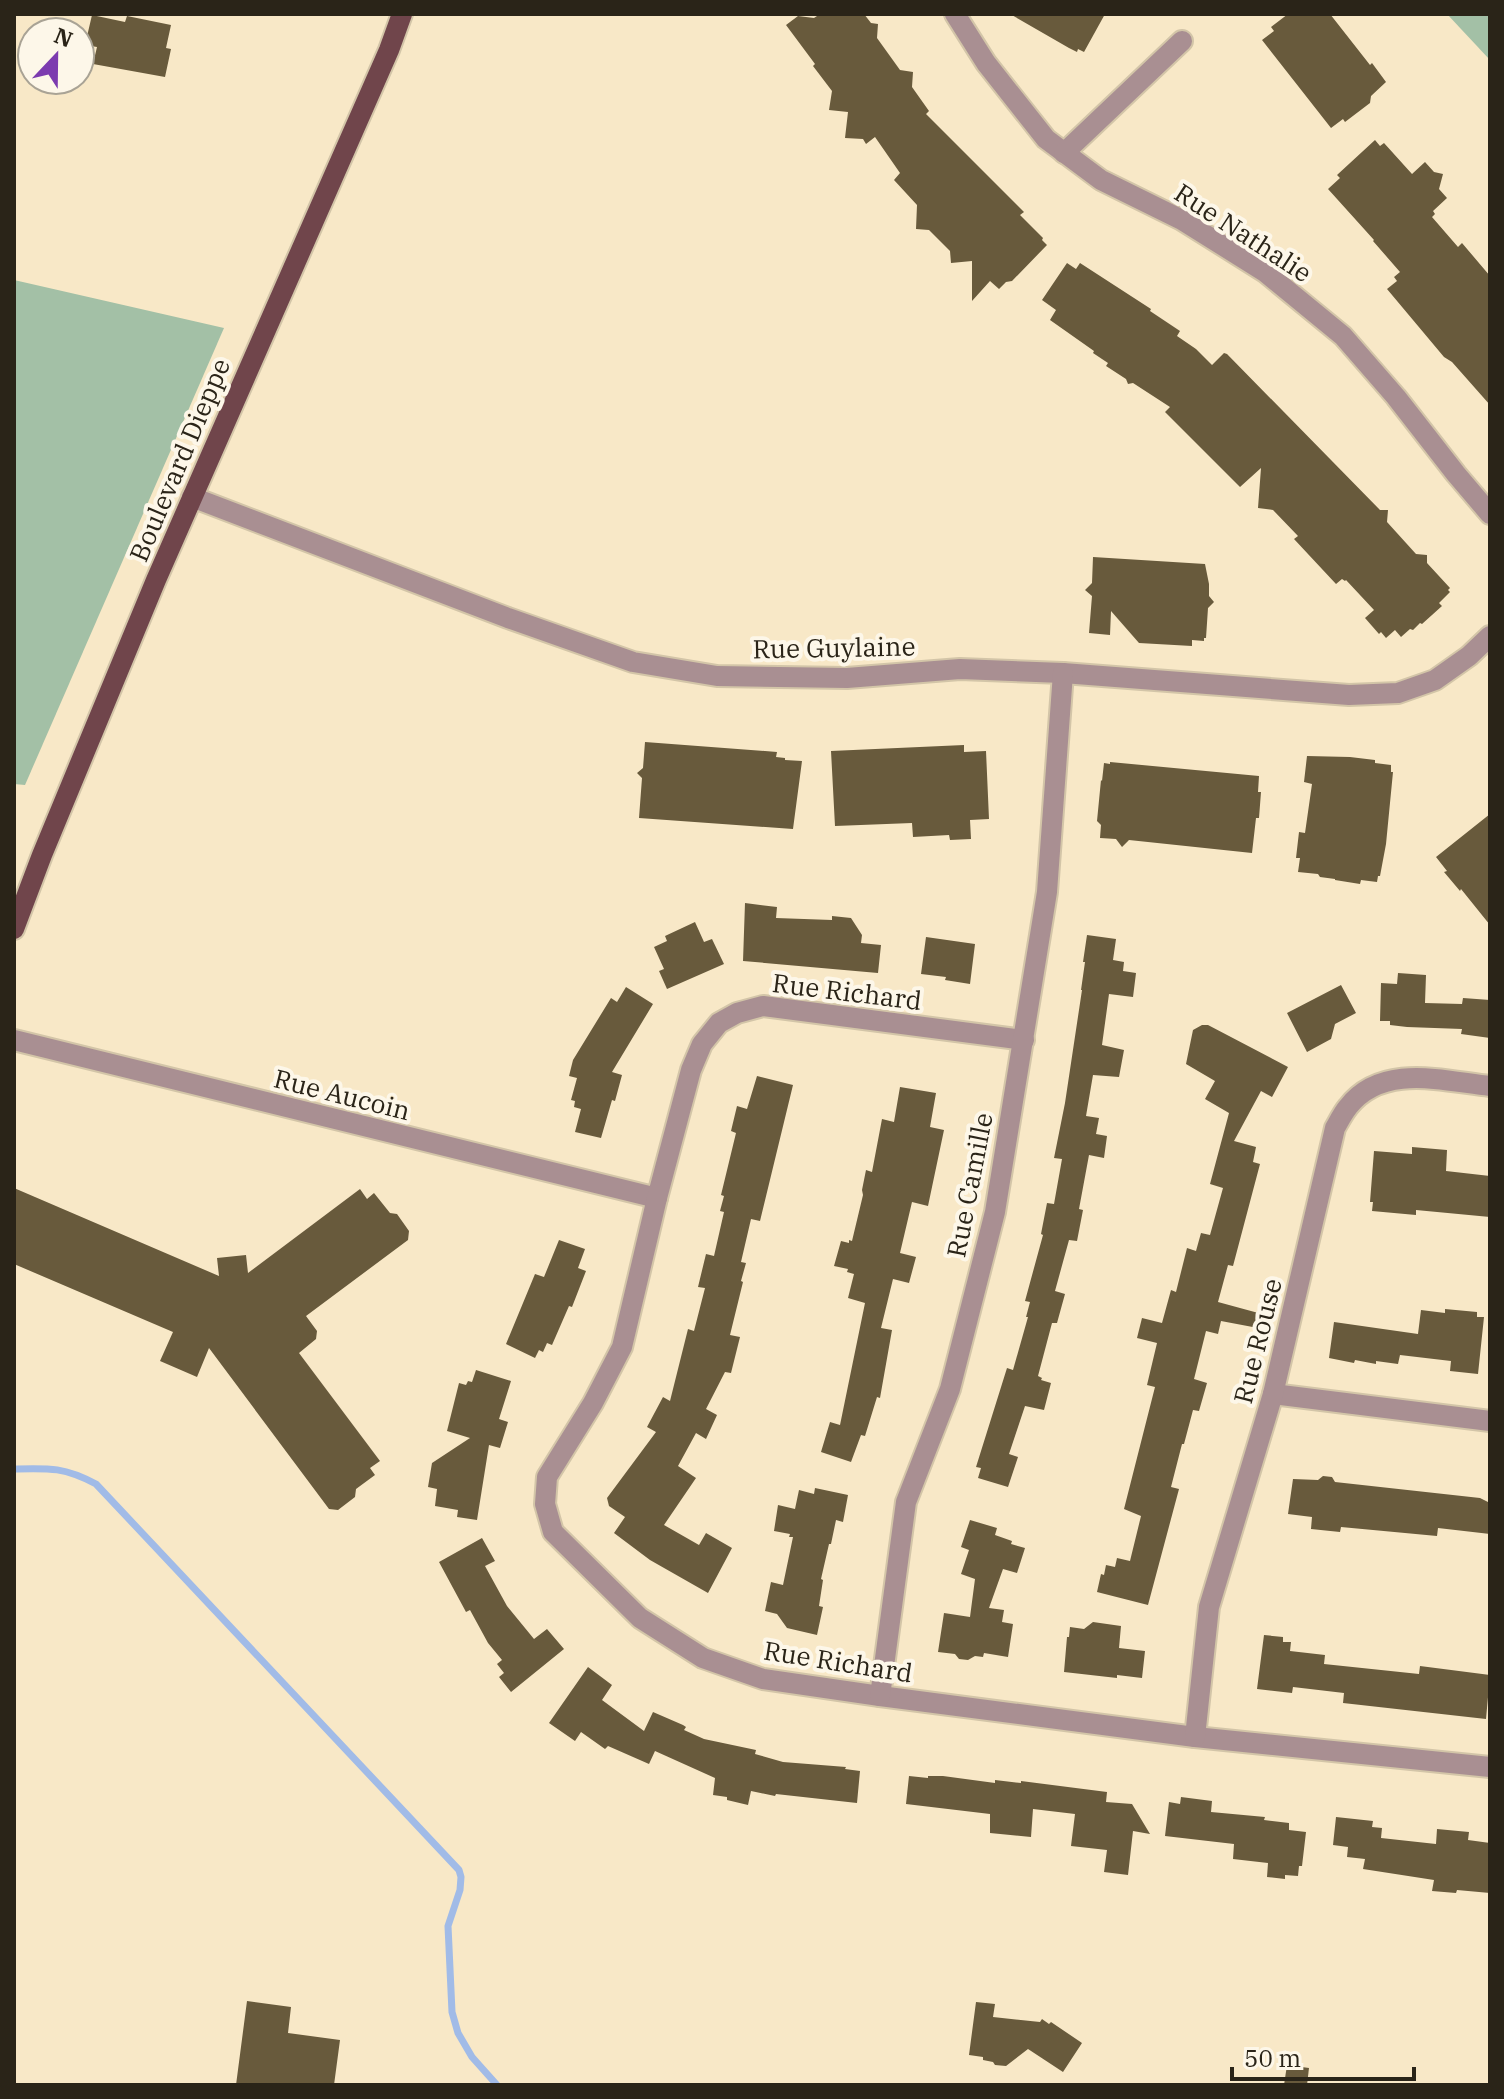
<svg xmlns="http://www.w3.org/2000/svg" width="1504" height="2099" viewBox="0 0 1504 2099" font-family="'IBM Plex Serif',serif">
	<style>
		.green { fill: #a3c0a6 }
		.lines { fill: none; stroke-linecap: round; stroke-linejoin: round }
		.stream { stroke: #a1bbe7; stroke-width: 7 }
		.building { fill: #685a3c }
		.minor-casing { stroke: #d3c5a8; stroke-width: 24 }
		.major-casing { stroke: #d3c5a8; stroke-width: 24 }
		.minor { stroke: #a98f92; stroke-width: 20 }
		.major { stroke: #70454b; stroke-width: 20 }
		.labels { text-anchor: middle; stroke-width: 8; stroke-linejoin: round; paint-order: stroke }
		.street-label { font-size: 26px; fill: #2a2418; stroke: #fdf7e9 }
	</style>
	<rect width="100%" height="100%" fill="#f8e8c7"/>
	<!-- green -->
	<g class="green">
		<polygon points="1447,14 1490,14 1490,60"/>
		<polygon points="14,280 224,328 25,785 14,784"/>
	</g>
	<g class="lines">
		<!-- stream -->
		<path class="stream" d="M14,1469c35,-1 50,-2 82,15l363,386 2,7 -1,13 -12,36 4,86 6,21 14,24 25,28"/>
	</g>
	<!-- building -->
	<g class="building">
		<polygon points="820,14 864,14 871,23 878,24 877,38 900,70 913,72 912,87 929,111 926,114 1024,212 1020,215 1043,238 1042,240 1047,245 1012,281 1006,282 999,289 990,281 972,301 972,261 951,263 950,251 929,230 916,229 917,205 894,180 900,173 875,137 866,144 863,139 845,138 848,112 829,110 832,91 813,66 815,64 786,25 798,16 814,18"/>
		<polygon points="1010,14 1105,14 1084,52 1078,49 1077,52 1069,48"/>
		<polygon points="1288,14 1330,14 1370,65 1372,63 1386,82 1371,96 1370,103 1345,122 1343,119 1331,128 1262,40 1274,31 1271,27"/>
		<polygon points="92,15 125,22 127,16 171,25 166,48 171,49 165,77 93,64 97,47 85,45"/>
		<polygon points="1375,140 1380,146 1384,143 1412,174 1425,162 1434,172 1443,174 1439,189 1447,198 1433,211 1435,214 1432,217 1458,247 1462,243 1490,276 1490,405 1452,362 1444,357 1387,289 1397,281 1394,277 1400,272 1373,241 1374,240 1328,189 1340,178 1337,175"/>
		<polygon points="1067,263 1076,269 1080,263 1151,309 1150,311 1180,331 1177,336 1196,349 1212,365 1224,353 1227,354 1380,510 1388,510 1387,522 1416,554 1427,555 1427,563 1450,588 1448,590 1450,592 1439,603 1442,606 1422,624 1420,623 1413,630 1410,629 1401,637 1395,630 1386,638 1381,632 1379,634 1365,618 1374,610 1346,580 1345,581 1342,579 1336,584 1294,539 1298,536 1273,510 1258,508 1261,468 1240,487 1165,412 1170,407 1133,383 1128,384 1126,379 1106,366 1108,363 1093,353 1094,351 1050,320 1056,310 1042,300"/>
		<polygon points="1093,557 1205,564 1209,584 1209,596 1214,602 1208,608 1206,638 1204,638 1204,641 1192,640 1192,646 1139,643 1111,611 1110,635 1089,633 1092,596 1085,590 1092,583"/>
		<polygon points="645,742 777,752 776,757 785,758 785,760 802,761 793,829 639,818 642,778 637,773 643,768"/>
		<polygon points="964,745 964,752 986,751 989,819 970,820 971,839 950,840 949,835 913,837 912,823 835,826 831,751"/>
		<polygon points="1307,756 1350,757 1375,760 1375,763 1391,765 1391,772 1393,772 1386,844 1380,876 1378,876 1377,882 1361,880 1360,884 1335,880 1335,879 1320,877 1318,874 1298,872 1300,858 1296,858 1299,832 1305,833 1312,784 1304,782"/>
		<polygon points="1110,762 1259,776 1258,792 1261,792 1259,818 1256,818 1252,853 1129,840 1122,847 1116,839 1100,838 1101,825 1097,821 1101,780 1102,781 1104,763 1110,764"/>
		<polygon points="1490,814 1490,925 1461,889 1460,891 1444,872 1447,871 1436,857"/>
		<polygon points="745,903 777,907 776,918 832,920 832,916 851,918 862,935 861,943 881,945 878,973 743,961"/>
		<polygon points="695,922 704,942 712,939 724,964 667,989 659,971 664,969 654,947 667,941 665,936"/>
		<polygon points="1087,935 1116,939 1113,960 1124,962 1123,971 1136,973 1133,997 1109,994 1102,1045 1124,1050 1119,1077 1093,1075 1086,1116 1099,1118 1096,1134 1107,1136 1104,1158 1089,1155 1079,1209 1083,1210 1077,1241 1069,1240 1055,1291 1065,1294 1057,1323 1052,1323 1038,1376 1042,1378 1041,1380 1051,1383 1044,1410 1025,1406 1009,1454 1018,1457 1008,1487 978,1478 981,1468 976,1467 1007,1368 1013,1370 1028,1317 1026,1317 1030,1302 1025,1301 1043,1235 1041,1234 1047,1203 1054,1204 1062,1159 1054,1158 1065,1103 1082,990 1081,990 1085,962 1083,962"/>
		<polygon points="926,937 975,944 970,984 945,980 946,977 921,974"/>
		<polygon points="1398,973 1426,975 1425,1003 1462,1004 1463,998 1490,1000 1490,1038 1461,1034 1462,1029 1407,1027 1390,1025 1390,1021 1380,1021 1381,983 1397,984"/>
		<polygon points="1341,985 1356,1013 1335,1024 1331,1039 1307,1052 1287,1013"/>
		<polygon points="626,987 653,1004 612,1072 622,1075 615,1101 612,1100 601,1138 575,1132 581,1109 574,1107 575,1101 571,1100 577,1078 569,1076 573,1060 611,998 617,1002"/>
		<polygon points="1202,1025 1208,1025 1288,1067 1272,1097 1261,1091 1234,1141 1256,1147 1253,1162 1260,1164 1233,1266 1228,1265 1218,1302 1262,1314 1258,1328 1221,1321 1218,1334 1206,1331 1194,1379 1207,1383 1199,1411 1193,1410 1184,1444 1182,1444 1171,1487 1179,1489 1148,1605 1097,1592 1101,1574 1104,1575 1106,1565 1115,1567 1117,1558 1130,1561 1141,1516 1124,1509 1155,1387 1147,1385 1157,1343 1137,1338 1142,1318 1162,1323 1171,1290 1176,1292 1187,1248 1196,1251 1201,1233 1210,1235 1223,1188 1210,1184 1229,1113 1205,1099 1215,1081 1186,1064 1193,1030"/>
		<polygon points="757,1076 793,1085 760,1221 751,1219 741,1262 746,1263 741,1281 743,1282 730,1335 740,1337 731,1373 725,1372 706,1409 717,1415 706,1439 696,1433 678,1466 696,1478 664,1525 699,1545 706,1533 732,1548 708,1593 650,1560 614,1533 625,1517 609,1506 607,1498 656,1432 647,1427 663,1397 670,1401 688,1329 694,1331 705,1288 698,1287 706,1254 714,1256 724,1212 720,1211 724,1196 721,1195 736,1133 731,1131 737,1106 747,1109"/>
		<polygon points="900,1087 936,1093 930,1127 944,1130 928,1206 912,1202 900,1253 916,1257 909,1283 893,1279 881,1328 892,1330 880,1398 877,1397 865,1436 861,1435 851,1462 821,1452 830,1422 840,1425 865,1303 848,1298 854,1274 847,1272 848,1269 834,1266 841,1241 849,1243 849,1240 852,1241 863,1195 862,1190 866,1170 872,1172 882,1119 894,1122"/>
		<polygon points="1412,1147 1447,1150 1446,1171 1490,1176 1490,1217 1416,1210 1416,1215 1372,1211 1373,1202 1370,1202 1374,1151 1412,1154"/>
		<polygon points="14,1188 219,1276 217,1258 246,1255 248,1273 360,1189 367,1199 374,1193 390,1213 397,1214 409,1231 408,1240 306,1316 317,1331 316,1339 299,1353 380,1461 370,1468 375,1475 356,1489 355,1497 338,1510 329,1509 209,1348 197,1377 160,1361 173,1332 14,1264"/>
		<polygon points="559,1240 585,1249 578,1268 586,1271 572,1307 569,1306 552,1345 547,1343 543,1352 539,1350 535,1358 506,1344 535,1274 544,1277"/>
		<polygon points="1445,1309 1477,1312 1477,1317 1484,1317 1478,1374 1450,1371 1451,1361 1400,1355 1398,1364 1376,1361 1376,1364 1355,1360 1354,1363 1329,1358 1334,1322 1418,1334 1421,1310 1445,1313"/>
		<polygon points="476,1370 511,1381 499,1419 508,1422 500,1448 489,1445 477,1520 457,1517 458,1510 435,1506 437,1489 428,1487 432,1463 470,1438 447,1431 459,1383 466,1385 468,1381 472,1382"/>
		<polygon points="1323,1476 1332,1477 1335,1482 1480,1498 1490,1503 1490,1534 1438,1528 1437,1536 1341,1527 1340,1532 1311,1529 1312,1517 1288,1514 1293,1479 1318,1480"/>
		<polygon points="815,1488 848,1495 843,1522 836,1520 831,1544 829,1544 821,1579 823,1580 819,1606 823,1607 817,1635 787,1628 777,1614 765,1611 771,1582 783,1585 793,1537 789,1537 790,1534 774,1531 778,1505 795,1509 799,1490 814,1494"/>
		<polygon points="970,1520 997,1528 995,1535 1012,1541 1011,1544 1025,1548 1017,1573 1003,1569 989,1608 1004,1610 1002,1622 1013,1624 1008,1657 984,1653 983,1657 975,1656 968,1660 959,1659 955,1654 938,1652 944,1613 970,1617 975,1579 961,1574 969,1550 961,1547"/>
		<polygon points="482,1538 495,1561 485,1566 507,1606 534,1639 547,1629 564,1649 511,1692 499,1677 504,1673 497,1664 502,1660 488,1643 470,1610 466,1612 439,1562"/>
		<polygon points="1093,1622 1121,1626 1119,1648 1145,1651 1142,1678 1117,1675 1117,1678 1064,1672 1067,1637 1069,1637 1070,1627 1084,1629"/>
		<polygon points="1264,1635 1283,1637 1283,1642 1291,1642 1290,1651 1325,1655 1324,1664 1419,1674 1420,1666 1490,1675 1486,1719 1343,1703 1344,1693 1293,1687 1292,1693 1257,1689"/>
		<polygon points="588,1667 612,1685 602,1700 644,1731 653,1712 683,1725 686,1727 684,1730 704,1739 756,1750 755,1754 783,1762 846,1767 845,1769 860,1771 857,1803 776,1794 775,1796 751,1791 748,1805 727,1800 727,1797 713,1795 715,1778 655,1751 649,1764 608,1746 605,1749 581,1732 575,1741 549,1723"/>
		<polygon points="909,1776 928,1778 928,1776 943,1776 995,1783 995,1780 1021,1783 1021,1781 1107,1792 1106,1802 1132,1804 1150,1834 1133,1831 1128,1875 1104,1872 1107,1850 1071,1846 1075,1814 1033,1809 1031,1837 990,1833 990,1814 906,1804"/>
		<polygon points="1181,1797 1212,1801 1211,1812 1265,1817 1264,1820 1289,1823 1289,1830 1306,1832 1302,1866 1299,1866 1298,1876 1285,1875 1285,1879 1267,1877 1268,1863 1233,1859 1234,1844 1165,1836 1169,1802 1180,1804"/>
		<polygon points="1336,1817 1373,1821 1372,1827 1382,1828 1381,1838 1436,1844 1437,1829 1469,1832 1468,1840 1490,1843 1490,1893 1457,1890 1456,1893 1432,1891 1434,1880 1363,1869 1365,1859 1347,1857 1348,1847 1333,1845"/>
		<polygon points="247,2001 291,2007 288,2033 340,2040 334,2085 236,2085"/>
		<polygon points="976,2002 995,2004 993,2017 1040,2022 1042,2019 1049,2024 1051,2022 1082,2043 1063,2072 1028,2049 1006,2066 995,2065 993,2062 983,2060 983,2057 969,2055"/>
		<polygon points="1287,2065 1309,2068 1307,2085 1284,2085"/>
	</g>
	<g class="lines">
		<!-- minor casing -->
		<g class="minor-casing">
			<g id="minor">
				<polyline points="955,14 986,63 1046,139 1101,180 1182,220 1265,272 1343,336 1396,397 1456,474 1490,514"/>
				<polyline points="1064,153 1182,41"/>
				<polyline points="192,497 508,618 633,662 717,676 847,678 960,669 1063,673 1349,695 1398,693 1435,680 1469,656 1490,636"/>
				<polyline points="14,1040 657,1198"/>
				<polyline points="1024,1040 763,1006 737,1013 719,1023 702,1044 691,1070 657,1198 622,1347 593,1403 547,1477 545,1504 553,1532 640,1618 703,1658 763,1679 880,1696 1195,1737 1490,1767"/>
				<polyline points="1273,1394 1490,1421"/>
				<polyline points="880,1696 906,1502 950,1389 995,1212 1047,892 1063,673"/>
				<path d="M1195,1737l14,-130 64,-213 62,-266c4,-7 8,-15 13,-21 34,-44 95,-26 142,-21"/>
			</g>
		</g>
		<!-- major casing -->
		<g class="major-casing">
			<polyline id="major" points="14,929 42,855 156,580 389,50 402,14"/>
		</g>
		<!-- minor -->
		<use href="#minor" class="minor"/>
		<!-- major -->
		<use href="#major" class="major"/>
	</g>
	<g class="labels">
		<!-- street labels -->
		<g class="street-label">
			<text transform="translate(1243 233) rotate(33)" y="9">Rue Nathalie</text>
			<text transform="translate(180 460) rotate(-67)" y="9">Boulevard Dieppe</text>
			<text transform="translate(834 648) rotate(-1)" y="9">Rue Guylaine</text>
			<text transform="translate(847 992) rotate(7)" y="9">Rue Richard</text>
			<text transform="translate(342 1095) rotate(14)" y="9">Rue Aucoin</text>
			<text transform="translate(970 1185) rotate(-79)" y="9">Rue Camille</text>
			<text transform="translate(1258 1341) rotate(-76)" y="9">Rue Rouse</text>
			<text transform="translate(838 1662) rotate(9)" y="9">Rue Richard</text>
		</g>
	</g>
	<!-- border -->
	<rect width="1504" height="2099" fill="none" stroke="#2a2418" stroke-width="32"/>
	<!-- north arrow -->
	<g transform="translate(56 56) rotate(22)"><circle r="38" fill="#fdf7e9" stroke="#a9a395" stroke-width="2"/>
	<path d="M0-6L14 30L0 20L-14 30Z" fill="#7c3baf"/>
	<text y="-12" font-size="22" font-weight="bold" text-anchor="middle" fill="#2a2418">N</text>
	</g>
	<!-- scale -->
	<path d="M1232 2067v12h182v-12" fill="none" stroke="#2a2418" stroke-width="4"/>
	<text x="1244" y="2067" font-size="24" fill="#2a2418" stroke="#fdf7e9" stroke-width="6" paint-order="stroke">50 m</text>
</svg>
